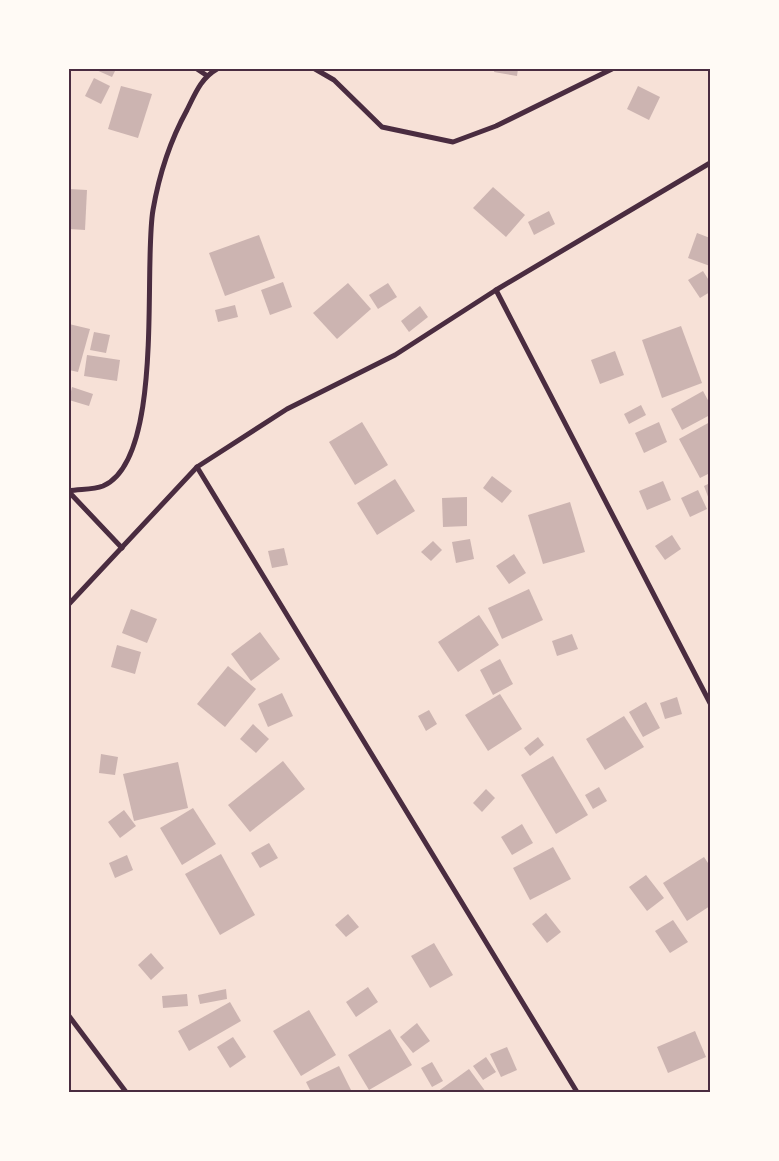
<svg xmlns="http://www.w3.org/2000/svg" width="779" height="1161" viewBox="0 0 779 1161" font-family="Raleway,sans-serif">
	<style>
		.building { fill: #ccb4b1 }
		.lines { fill: none; stroke-linecap: round; stroke-linejoin: round }
		.minor { stroke: #4a2c40; stroke-width: 5 }
		.neatline { fill: none; stroke: #4a2c40; stroke-width: 2 }
	</style>
	<rect width="100%" height="100%" fill="#f7e1d7"/>
	<!-- building -->
	<g class="building">
		<polygon points="94,69 116,69 112,77"/>
		<polygon points="495,69 518,69 517,76 494,72"/>
		<polygon points="94,78 110,86 101,104 85,96"/>
		<polygon points="121,86 152,94 138,138 108,129"/>
		<polygon points="638,86 660,97 649,120 627,109"/>
		<polygon points="493,187 525,215 506,237 473,208"/>
		<polygon points="69,189 87,190 85,230 69,229"/>
		<polygon points="549,211 555,224 534,235 528,222"/>
		<polygon points="697,233 710,238 710,266 688,258"/>
		<polygon points="259,235 275,278 225,296 209,253"/>
		<polygon points="703,271 710,282 710,292 700,298 688,280"/>
		<polygon points="283,282 292,307 270,315 261,290"/>
		<polygon points="348,283 371,309 337,339 313,313"/>
		<polygon points="388,283 397,297 378,309 369,295"/>
		<polygon points="235,305 238,317 218,322 215,310"/>
		<polygon points="420,306 428,317 409,332 401,321"/>
		<polygon points="69,324 90,329 78,372 69,370"/>
		<polygon points="681,326 702,383 662,398 642,340"/>
		<polygon points="94,332 110,335 106,353 90,350"/>
		<polygon points="615,351 624,375 600,384 591,360"/>
		<polygon points="87,355 120,360 117,381 84,376"/>
		<polygon points="72,387 93,394 89,406 69,400"/>
		<polygon points="703,391 710,404 710,415 682,430 671,409"/>
		<polygon points="641,405 646,415 629,424 624,414"/>
		<polygon points="362,422 388,465 355,485 329,442"/>
		<polygon points="659,422 667,442 644,453 635,433"/>
		<polygon points="710,422 710,473 700,478 679,439"/>
		<polygon points="492,476 512,491 502,503 483,488"/>
		<polygon points="395,479 415,511 377,535 357,503"/>
		<polygon points="663,481 671,500 647,510 639,491"/>
		<polygon points="710,483 710,502 704,486"/>
		<polygon points="698,490 707,509 690,517 681,498"/>
		<polygon points="467,497 467,526 443,527 442,498"/>
		<polygon points="570,502 585,552 543,564 528,515"/>
		<polygon points="672,535 681,549 665,560 655,546"/>
		<polygon points="470,539 474,559 456,563 452,542"/>
		<polygon points="433,541 442,550 431,561 421,552"/>
		<polygon points="284,548 288,565 272,568 268,551"/>
		<polygon points="514,554 526,573 509,584 496,566"/>
		<polygon points="529,589 543,620 502,639 488,608"/>
		<polygon points="131,609 157,619 147,643 122,633"/>
		<polygon points="479,615 499,645 458,672 438,642"/>
		<polygon points="260,632 280,659 251,681 231,654"/>
		<polygon points="572,634 578,649 557,656 552,641"/>
		<polygon points="117,645 141,652 135,674 111,667"/>
		<polygon points="500,659 513,684 493,695 480,670"/>
		<polygon points="228,666 256,689 225,727 197,704"/>
		<polygon points="282,693 293,716 268,727 258,704"/>
		<polygon points="500,694 522,729 488,751 465,715"/>
		<polygon points="677,697 682,714 665,719 660,703"/>
		<polygon points="646,702 660,728 643,737 629,712"/>
		<polygon points="429,710 437,724 426,731 418,716"/>
		<polygon points="624,716 644,747 605,770 586,739"/>
		<polygon points="253,724 269,739 256,753 240,739"/>
		<polygon points="538,737 544,745 530,756 524,748"/>
		<polygon points="101,754 118,757 115,775 99,773"/>
		<polygon points="553,756 588,815 556,834 521,775"/>
		<polygon points="283,761 305,789 250,832 228,805"/>
		<polygon points="178,762 188,808 134,821 123,774"/>
		<polygon points="599,787 607,801 593,809 585,795"/>
		<polygon points="486,789 495,798 482,812 473,803"/>
		<polygon points="193,808 216,844 182,865 160,828"/>
		<polygon points="124,810 136,826 120,838 108,822"/>
		<polygon points="522,824 533,843 512,855 501,837"/>
		<polygon points="269,843 278,858 260,868 251,853"/>
		<polygon points="553,847 571,879 530,900 513,868"/>
		<polygon points="221,854 255,915 220,935 185,874"/>
		<polygon points="127,855 133,870 115,878 109,863"/>
		<polygon points="704,857 710,866 710,906 687,921 663,883"/>
		<polygon points="646,875 664,898 647,911 629,887"/>
		<polygon points="546,913 561,932 547,943 532,924"/>
		<polygon points="348,914 359,927 346,937 335,925"/>
		<polygon points="673,920 688,942 670,953 655,931"/>
		<polygon points="434,943 453,975 430,988 411,956"/>
		<polygon points="151,953 164,968 151,980 138,965"/>
		<polygon points="368,987 378,1002 356,1017 346,1002"/>
		<polygon points="226,989 227,999 200,1004 198,995"/>
		<polygon points="187,994 188,1006 163,1008 162,996"/>
		<polygon points="230,1002 241,1021 189,1051 178,1031"/>
		<polygon points="309,1010 336,1055 301,1076 273,1031"/>
		<polygon points="417,1023 430,1041 413,1053 400,1037"/>
		<polygon points="390,1029 412,1065 369,1090 348,1055"/>
		<polygon points="695,1031 706,1057 668,1073 657,1047"/>
		<polygon points="233,1037 246,1057 230,1068 217,1047"/>
		<polygon points="507,1047 517,1070 501,1077 490,1054"/>
		<polygon points="486,1057 496,1072 483,1080 473,1066"/>
		<polygon points="432,1062 443,1081 432,1087 421,1068"/>
		<polygon points="339,1066 352,1092 311,1092 306,1082"/>
		<polygon points="469,1069 486,1092 437,1092"/>
	</g>
	<g class="lines">
		<!-- minor -->
		<g class="minor">
			<polyline points="197,69 206,75"/>
			<polyline points="315,69 334,80 382,127 453,142 496,126 612,69"/>
			<polyline points="496,290 710,703"/>
			<polyline points="197,467 577,1092"/>
			<path d="M69,491c10,-2 24,-1 34,-5 62,-27 40,-219 50,-276 6,-35 17,-69 34,-100 8,-16 14,-32 30,-41"/>
			<polyline points="69,492 122,548"/>
			<polyline points="69,604 197,467 287,409 395,355 496,290 710,163"/>
			<polyline points="69,1016 126,1092"/>
		</g>
	</g>
	<!-- border -->
	<rect width="779" height="1161" fill="none" stroke="#fffaf5" stroke-width="140"/>
	<rect x="70" y="70" width="639" height="1021" class="neatline"/>
</svg>
